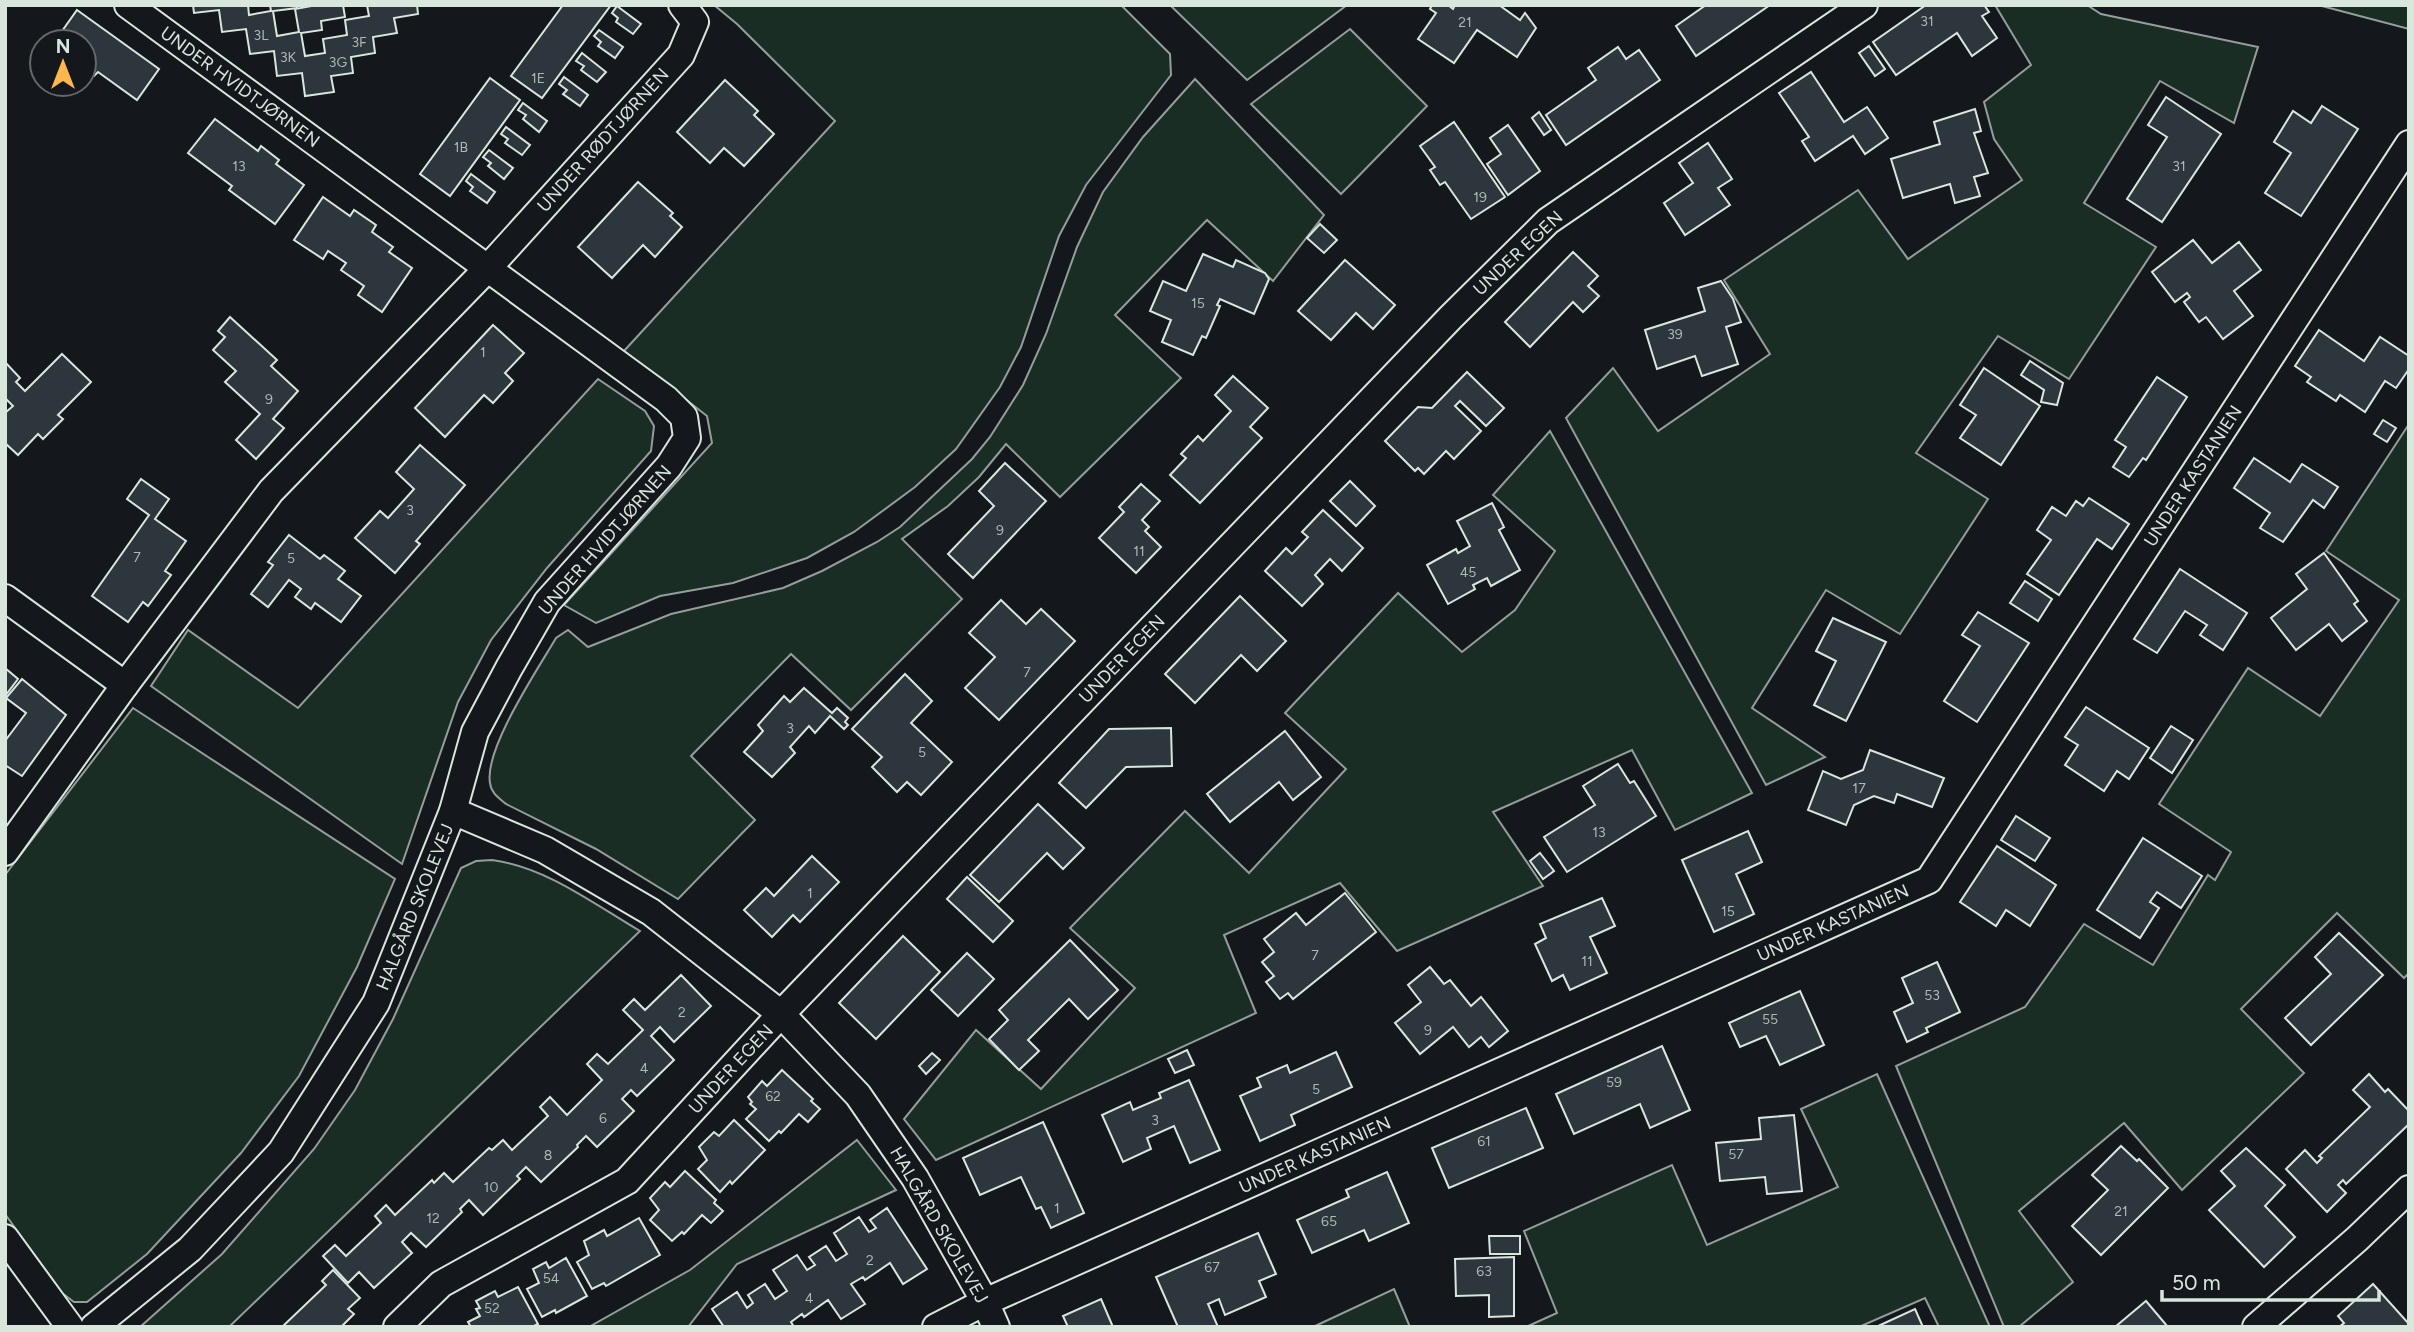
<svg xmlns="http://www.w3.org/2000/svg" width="2414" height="1332" viewBox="0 0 2414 1332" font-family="Figtree,sans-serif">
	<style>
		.green { fill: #1a2d24; stroke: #939e99; stroke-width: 2 }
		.building { fill: #2c363c; stroke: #d8e6dc; stroke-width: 2 }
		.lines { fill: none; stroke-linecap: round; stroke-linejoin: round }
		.minor-casing { stroke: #d8e6dc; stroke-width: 30 }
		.minor { stroke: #14181c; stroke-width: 26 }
		.labels { text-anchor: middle; stroke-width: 5; stroke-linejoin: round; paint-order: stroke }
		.number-label { font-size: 14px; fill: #adbab4 }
		.street-label { font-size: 18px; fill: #d8e6dc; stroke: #14181c }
	</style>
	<rect width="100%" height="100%" fill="#14181c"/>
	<!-- green -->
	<g class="green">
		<polygon points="714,5 1121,5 1170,54 1171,75 1086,185 1059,236 1021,347 1000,387 956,449 915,487 854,532 807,558 733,583 660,596 596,623 564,605 712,443 707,416 624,351 835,121 737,24"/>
		<polygon points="1170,5 1347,5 1247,80"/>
		<polygon points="1995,5 2087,5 2101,14 2258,47 2234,123 2160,81 2084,203 2156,247 2069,379 1998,336 1916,453 1988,499 1900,634 1826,590 1752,708 1825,757 1766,785 1566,418 1613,368 1658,431 1770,354 1724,280 1858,190 1908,259 2022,180 1994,139 1984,102 2031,65"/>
		<polygon points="2318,5 2409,5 2409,29"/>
		<polygon points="1350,29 1427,106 1341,194 1251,104"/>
		<path d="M1195,79l129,136 -51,66 -66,-61 -92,95 66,63 -121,119 -54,-53 -27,33 -31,29 -46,33 60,60 -111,111 -60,-56 -100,102 64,64 -77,79 -82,-50 -90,-45c-7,-6 -15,-11 -16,-21 -6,-34 48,-114 66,-145l12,-8 20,17 83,-33 112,-26 39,-17 55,-29 23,-15 72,-68 18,-22 33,-52 23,-51 31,-87 26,-55 40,-55z"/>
		<polygon points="598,379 645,411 654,426 651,451 547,568 491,640 458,702 402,864 151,686 188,630 298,708"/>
		<polygon points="2409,424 2409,973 2404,978 2337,913 2241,1009 2304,1073 2182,1190 2124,1123 2019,1211 2073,1282 2020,1326 2004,1327 1896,1066 2025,1007 2084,924 2153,965 2208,875 2215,880 2231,852 2159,804 2248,668 2320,716 2399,600 2326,551"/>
		<polygon points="1550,431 1752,793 1675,830 1632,750 1493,812 1543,886 1397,951 1340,883 1224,935 1256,1013 936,1160 904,1119 976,1030 1041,1089 1135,988 1070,928 1185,811 1249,873 1346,769 1285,713 1398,593 1462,652 1515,610 1555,551 1493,495"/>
		<polygon points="133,708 395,879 357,967 299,1076 241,1153 147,1254 87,1302 74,1302 62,1293 5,1214 5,875"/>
		<path d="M492,860c54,7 102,44 148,71l-411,396h-89l82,-73 92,-105 41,-59 38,-71 68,-151 15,-7z"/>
		<polygon points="1877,1074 1990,1327 1939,1327 1925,1298 1859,1327 1526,1327 1557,1313 1524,1231 1672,1165 1707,1245 1838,1187 1801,1109"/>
		<polygon points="857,1140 896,1190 737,1264 688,1327 589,1327 690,1270"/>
		<polygon points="1394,1289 1410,1327 1313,1327"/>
	</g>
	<!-- building -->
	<g class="building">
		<polygon points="193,5 248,5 249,15 271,11 270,5 297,5 297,8 273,11 277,36 299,32 295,9 317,5 343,5 345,17 321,21 322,30 301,33 305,56 325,53 323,39 347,35 345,20 369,16 367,5 417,5 418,14 394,18 397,33 373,37 375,53 351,57 353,73 331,76 334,92 305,96 302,73 277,76 274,51 250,54 246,29 222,32 219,10 194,13"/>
		<polygon points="563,5 611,5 542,98 511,76"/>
		<polygon points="1432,5 1448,5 1453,9 1455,5 1499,5 1520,20 1525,13 1536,28 1517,57 1477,30 1454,63 1418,39 1436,13 1430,9"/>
		<polygon points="1706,5 1770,5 1696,56 1676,26"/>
		<polygon points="1926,5 1984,5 1989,12 1982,16 1997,38 1972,56 1957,33 1896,75 1873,42"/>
		<polygon points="617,6 641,24 633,34 616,22 618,18 612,13"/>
		<polygon points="77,10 159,69 137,100 98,72 94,76 84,69 84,42 55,41"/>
		<polygon points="599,30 623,47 615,58 598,46 601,42 594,36"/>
		<polygon points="1869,46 1885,69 1875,76 1859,53"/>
		<polygon points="1618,47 1626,59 1639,50 1660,80 1566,145 1546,115 1596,80 1588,68"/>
		<polygon points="582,53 606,72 597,82 581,70 584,66 576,61"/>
		<polygon points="1811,72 1844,122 1867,107 1888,138 1865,154 1853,136 1815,161 1802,141 1809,137 1779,93"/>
		<polygon points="564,77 588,95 580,106 563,94 567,90 559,84"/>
		<polygon points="490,78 520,100 450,196 420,174"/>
		<polygon points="725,80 758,111 754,115 774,134 744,166 724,148 710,163 677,132"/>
		<polygon points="2166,97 2221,134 2162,222 2127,199 2167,137 2148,125"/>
		<polygon points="523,103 547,121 539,132 523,119 526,115 518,110"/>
		<polygon points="2322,106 2358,129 2301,216 2265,193 2291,153 2274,142 2293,111 2311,123"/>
		<polygon points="1975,109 1981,131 1974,133 1988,173 1974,177 1980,196 1955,203 1950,184 1903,198 1891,159 1940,144 1934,122"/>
		<polygon points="1539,112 1551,130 1544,135 1532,118"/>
		<polygon points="215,119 258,151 261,146 279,160 276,164 304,185 275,224 229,190 232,186 188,153"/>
		<polygon points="1454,122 1505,197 1471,219 1445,182 1440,185 1430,170 1435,167 1420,146"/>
		<polygon points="1508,125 1540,171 1508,195 1487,164 1501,154 1490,138"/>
		<polygon points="506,127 530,145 522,155 505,143 508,139 501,134"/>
		<polygon points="1708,143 1732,179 1718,188 1730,205 1685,235 1664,203 1693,183 1679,163"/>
		<polygon points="489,150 513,168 504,179 488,166 491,163 483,157"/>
		<polygon points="471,174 495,192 487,203 470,191 473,187 466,181"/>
		<polygon points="638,182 673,213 670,216 682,227 655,257 643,245 612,278 578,247"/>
		<polygon points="323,197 350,216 354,210 376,225 372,232 393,247 389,252 412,268 382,312 358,295 364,286 341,270 346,263 328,251 323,259 294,240"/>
		<polygon points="1320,224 1337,240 1324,253 1307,238"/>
		<polygon points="2193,240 2212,263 2239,242 2261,270 2234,291 2253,316 2223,339 2206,317 2199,322 2184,302 2190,297 2187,293 2175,302 2152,272"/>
		<polygon points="1573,252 1598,276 1588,286 1599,296 1583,312 1573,302 1530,347 1505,322"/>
		<polygon points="1203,254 1233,267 1236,260 1265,273 1269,279 1254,314 1220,299 1217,305 1220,306 1206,338 1202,336 1193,355 1162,342 1171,320 1150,311 1163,281 1186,291"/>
		<polygon points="1345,260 1395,305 1373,329 1356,313 1331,340 1298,311"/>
		<polygon points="1721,281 1733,299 1741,322 1726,327 1738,364 1702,376 1695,356 1657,369 1645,330 1705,311 1698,288"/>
		<polygon points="230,317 277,360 271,366 298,391 273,419 284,428 256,459 236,440 260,414 225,382 236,371 213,350 225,337 218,331"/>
		<polygon points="493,325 524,353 505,373 513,381 493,403 484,395 445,437 415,408"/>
		<polygon points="2319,330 2364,361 2380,337 2409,356 2409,369 2396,388 2385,381 2365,412 2340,395 2336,401 2307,382 2311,377 2295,366"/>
		<polygon points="62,354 91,382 58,415 63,419 43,439 38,434 18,455 5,443 5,413 13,406 5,398 5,362 20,378 16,382 25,391"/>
		<polygon points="2030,361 2063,383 2057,405 2041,402 2044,390 2021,375"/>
		<polygon points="1984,368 2040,406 2001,465 1960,438 1976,415 1960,405"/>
		<polygon points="1467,372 1504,408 1486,426 1460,401 1455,406 1481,431 1454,459 1446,451 1424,474 1418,468 1415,471 1385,441 1418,407 1432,408"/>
		<polygon points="1233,376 1268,408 1250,427 1262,438 1200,503 1170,475 1186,458 1181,454 1198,436 1203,441 1231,411 1215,395"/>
		<polygon points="2157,377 2187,397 2146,460 2143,458 2129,477 2113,467 2126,447 2115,440"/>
		<polygon points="2383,420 2396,428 2387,442 2374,434"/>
		<polygon points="420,445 465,485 416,541 420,544 395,573 355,538 380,511 388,518 414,489 396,472"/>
		<polygon points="2254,458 2290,482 2302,464 2338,487 2324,508 2313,500 2283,542 2260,528 2270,513 2234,488"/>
		<polygon points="1005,463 1046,501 973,578 948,554 994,506 979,491"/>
		<polygon points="141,479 169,499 155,519 186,541 165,571 171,575 148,606 143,602 128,622 92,596 149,515 127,499"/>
		<polygon points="1350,481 1375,506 1356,526 1330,501"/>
		<polygon points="1141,484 1160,501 1142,520 1149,527 1145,531 1161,547 1136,573 1099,538 1124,512 1119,507"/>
		<polygon points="2089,498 2129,524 2112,549 2097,539 2059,595 2027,574 2051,540 2037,530 2052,507 2066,516 2076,501 2083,506"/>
		<polygon points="1492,503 1504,527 1499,530 1520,570 1491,586 1487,578 1473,585 1475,589 1448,604 1427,565 1456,549 1458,553 1470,546 1457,521"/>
		<polygon points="1323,510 1363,548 1342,571 1330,559 1315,575 1323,584 1302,606 1265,571 1286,548 1292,554 1308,537 1302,532"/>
		<polygon points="289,535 320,559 324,555 345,571 338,579 361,596 341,622 315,603 311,609 295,597 301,589 289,580 268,607 251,594 273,565 268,562"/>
		<polygon points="2324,553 2358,601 2354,604 2367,621 2342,641 2329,624 2296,650 2271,618 2307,589 2296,574"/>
		<polygon points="2180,569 2247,613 2223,650 2200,635 2207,625 2185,611 2157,653 2134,639"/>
		<polygon points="2025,581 2052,599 2038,621 2010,603"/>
		<polygon points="1240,596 1286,641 1257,671 1241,655 1195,703 1165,674"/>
		<polygon points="1001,600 1026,624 1041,609 1075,641 999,720 965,688 995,657 969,633"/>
		<polygon points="1978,612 2029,643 1977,722 1944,701 1980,646 1962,635"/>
		<polygon points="1833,618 1886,642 1846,721 1814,705 1836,661 1816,651"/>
		<polygon points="5,668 18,679 5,696"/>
		<polygon points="905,674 932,701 911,723 952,762 921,795 907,782 897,792 872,767 882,757 852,729"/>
		<polygon points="22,679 66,715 22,776 5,765 5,741 26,713 6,698"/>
		<polygon points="804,688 832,713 837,708 848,718 845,722 848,725 844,729 830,716 815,733 809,726 790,747 795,753 772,777 744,752 763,731 758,725 784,696 790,702"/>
		<polygon points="2086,707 2149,748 2129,779 2117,771 2104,791 2065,765 2078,745 2065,737"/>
		<polygon points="2171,726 2193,740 2172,773 2150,758"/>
		<polygon points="1171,728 1172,766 1126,767 1086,808 1059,783 1109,729"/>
		<polygon points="1285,731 1321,777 1293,800 1279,782 1230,822 1207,794"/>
		<polygon points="1870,750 1944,778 1932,807 1897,794 1894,803 1874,796 1854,805 1846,825 1808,810 1823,771 1841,779 1863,770"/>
		<polygon points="1618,764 1630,783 1634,781 1656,816 1567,872 1544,837 1595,805 1583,786"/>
		<polygon points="1038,804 1084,848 1063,869 1047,853 999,902 970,875"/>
		<polygon points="2016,816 2050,838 2035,861 2001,840"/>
		<polygon points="1748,831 1762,862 1736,874 1754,914 1714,932 1682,860"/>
		<polygon points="2143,838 2202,876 2181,908 2157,892 2150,902 2159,908 2140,938 2097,910"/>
		<polygon points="1997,846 2056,885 2030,926 2006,910 1996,926 1960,902"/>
		<polygon points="1540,853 1554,871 1543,879 1530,861"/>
		<polygon points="812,856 839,882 800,922 793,915 772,937 744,910 766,888 774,896"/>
		<polygon points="967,877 1013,921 993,942 947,899"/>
		<polygon points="1345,893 1376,932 1293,999 1288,993 1280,999 1266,982 1274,976 1262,962 1274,952 1264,939 1296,913 1306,925"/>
		<polygon points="1602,898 1615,926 1590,937 1607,973 1570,990 1563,975 1552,981 1535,944 1546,938 1540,924"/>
		<polygon points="2339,933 2383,975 2311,1045 2285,1018 2331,974 2315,957"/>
		<polygon points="903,936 940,972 876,1039 839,1003"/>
		<polygon points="1070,940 1118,990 1088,1019 1069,999 1028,1040 1039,1051 1019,1070 989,1039 1008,1020 999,1010"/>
		<polygon points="967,953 994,979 958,1016 931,990"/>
		<polygon points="1937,962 1960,1012 1926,1028 1928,1032 1907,1042 1894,1012 1913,1003 1902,978"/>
		<polygon points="1430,967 1444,984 1450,980 1471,1006 1481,997 1508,1031 1489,1047 1481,1037 1469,1047 1453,1027 1420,1054 1395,1023 1421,1002 1408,985"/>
		<polygon points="681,975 711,1006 674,1042 660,1027 651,1036 674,1060 637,1096 631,1090 622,1099 634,1111 597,1147 586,1136 577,1145 578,1147 541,1182 526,1167 517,1176 520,1179 483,1215 469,1200 460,1209 462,1212 426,1247 411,1233 402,1242 412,1253 374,1288 359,1272 348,1283 323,1256 335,1245 346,1256 381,1223 375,1216 386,1205 395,1215 432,1180 434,1183 444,1173 453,1182 489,1148 492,1150 503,1140 512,1150 548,1116 540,1107 550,1097 567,1115 602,1080 587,1064 597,1054 608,1064 643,1030 623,1010 634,999 645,1010"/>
		<polygon points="1800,991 1824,1045 1780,1065 1766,1036 1740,1047 1729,1023"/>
		<polygon points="1662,1046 1690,1110 1650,1128 1640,1104 1574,1134 1556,1094"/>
		<polygon points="1187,1050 1194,1065 1175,1073 1168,1059"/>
		<polygon points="1336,1052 1352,1087 1291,1115 1295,1125 1260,1141 1240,1096 1261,1087 1257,1078 1287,1065 1290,1073"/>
		<polygon points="932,1053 940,1060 926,1074 919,1066"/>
		<polygon points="782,1070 813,1099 811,1101 820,1109 808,1122 799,1114 781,1133 779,1131 769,1141 746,1119 756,1109 750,1104 752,1102 748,1097 762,1081 767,1086"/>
		<polygon points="2369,1074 2385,1092 2388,1089 2409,1111 2409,1124 2346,1184 2343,1180 2338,1185 2346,1193 2327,1212 2286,1169 2305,1150 2317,1163 2322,1158 2319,1156 2370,1107 2353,1090"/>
		<polygon points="1189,1080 1220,1150 1190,1163 1174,1126 1147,1138 1151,1149 1123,1162 1102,1115 1130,1102 1133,1110 1161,1098 1159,1093"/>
		<polygon points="1526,1108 1543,1148 1449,1188 1432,1148"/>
		<polygon points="1794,1115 1802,1191 1767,1194 1765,1177 1720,1181 1716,1143 1761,1139 1759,1118"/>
		<polygon points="734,1120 765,1150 732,1184 730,1181 720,1192 698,1169 707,1160 699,1147 714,1132 719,1136"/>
		<polygon points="1043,1122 1084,1213 1051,1228 1041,1207 1036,1209 1021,1177 980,1195 963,1158"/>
		<polygon points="2121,1146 2137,1161 2139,1159 2168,1188 2101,1255 2072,1226 2108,1190 2092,1175"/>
		<polygon points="2246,1148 2285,1185 2265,1206 2295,1237 2264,1267 2209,1210 2235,1186 2221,1171"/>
		<polygon points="685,1171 716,1200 714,1203 723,1211 711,1223 702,1215 684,1234 682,1232 672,1241 650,1220 659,1210 650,1198 665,1182 670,1187"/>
		<polygon points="1387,1172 1409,1223 1369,1241 1364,1230 1312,1253 1297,1220 1349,1197 1346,1190"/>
		<polygon points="887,1208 927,1269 903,1284 890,1263 865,1280 863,1277 851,1284 865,1304 841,1319 828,1300 804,1317 802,1314 791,1322 794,1327 724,1327 712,1309 737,1292 747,1308 753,1303 748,1295 765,1284 775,1299 787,1291 773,1270 797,1255 807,1270 815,1265 809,1257 826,1246 836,1261 847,1254 834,1233 859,1217 869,1232 876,1228 870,1220"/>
		<polygon points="639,1218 660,1255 606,1286 604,1283 592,1289 577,1262 589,1255 584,1241 604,1230 607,1236"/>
		<polygon points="1258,1233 1276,1274 1259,1281 1266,1297 1225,1315 1219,1299 1208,1304 1218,1327 1178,1327 1156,1277"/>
		<polygon points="1489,1236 1520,1236 1520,1254 1490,1254"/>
		<polygon points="1514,1257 1514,1316 1489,1317 1489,1295 1456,1296 1455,1259"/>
		<polygon points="566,1258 587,1296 556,1313 555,1310 542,1317 527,1289 539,1283 533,1269 546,1262 549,1268"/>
		<polygon points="333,1270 360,1298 348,1309 354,1314 341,1327 282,1327 326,1285 322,1281"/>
		<polygon points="2373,1284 2409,1324 2408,1327 2339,1327 2344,1323 2338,1316"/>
		<polygon points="518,1287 538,1324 532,1327 471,1327 468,1322 480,1316 476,1309 480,1308 476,1301 495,1291 498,1297"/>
		<polygon points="1101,1299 1113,1327 1068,1327 1063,1316"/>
		<polygon points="2146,1301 2168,1327 2115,1327"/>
		<polygon points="1915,1309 1923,1327 1876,1327"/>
	</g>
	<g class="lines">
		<!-- minor casing -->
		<g class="minor-casing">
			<g id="minor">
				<polyline points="5,598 125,685 271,491 488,268 681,55 695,22 682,5"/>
				<polyline points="453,811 545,850 651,912 781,1014 858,1095 915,1178 985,1302 996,1327"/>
				<polyline points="5,852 125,685"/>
				<polyline points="5,1238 70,1327"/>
				<polyline points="94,1327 190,1249 281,1152 376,1003 453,811 475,732 509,668 547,602 669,466 687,438 684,417 666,399 128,5"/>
				<polyline points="397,1327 441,1284 627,1181 781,1014 1451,317 1548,221 1864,5"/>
				<polyline points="936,1327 985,1302 1929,880 2409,144"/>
				<polyline points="2256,1327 2357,1239 2409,1189"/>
			</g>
		</g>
		<!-- minor -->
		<use href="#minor" class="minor"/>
	</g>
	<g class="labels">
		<!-- number labels -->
		<g class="number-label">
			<text x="1927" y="26">31</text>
			<text x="1465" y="27">21</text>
			<text x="261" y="40">3L</text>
			<text x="359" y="47">3F</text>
			<text x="288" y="62">3K</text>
			<text x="338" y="67">3G</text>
			<text x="538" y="83">1E</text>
			<text x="461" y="152">1B</text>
			<text x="239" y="171">13</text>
			<text x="2179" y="171">31</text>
			<text x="1480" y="202">19</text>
			<text x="1198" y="308">15</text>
			<text x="1675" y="339">39</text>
			<text x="483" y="357">1</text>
			<text x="269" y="404">9</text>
			<text x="410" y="515">3</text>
			<text x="1000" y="535">9</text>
			<text x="1139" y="556">11</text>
			<text x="137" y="562">7</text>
			<text x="291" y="563">5</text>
			<text x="1468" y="577">45</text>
			<text x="1027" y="677">7</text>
			<text x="790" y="733">3</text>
			<text x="922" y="757">5</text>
			<text x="1859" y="793">17</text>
			<text x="1599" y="837">13</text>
			<text x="810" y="898">1</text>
			<text x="1728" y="916">15</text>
			<text x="1315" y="960">7</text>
			<text x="1587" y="966">11</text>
			<text x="1932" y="1000">53</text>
			<text x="682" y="1017">2</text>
			<text x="1770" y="1024">55</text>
			<text x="1428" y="1035">9</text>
			<text x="644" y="1073">4</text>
			<text x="1614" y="1087">59</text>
			<text x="1316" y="1094">5</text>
			<text x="773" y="1101">62</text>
			<text x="603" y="1123">6</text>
			<text x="1155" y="1125">3</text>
			<text x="1484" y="1146">61</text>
			<text x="1736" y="1159">57</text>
			<text x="548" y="1160">8</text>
			<text x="491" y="1192">10</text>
			<text x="1057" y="1213">1</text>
			<text x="2121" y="1216">21</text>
			<text x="433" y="1223">12</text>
			<text x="1329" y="1226">65</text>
			<text x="870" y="1265">2</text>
			<text x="1212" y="1272">67</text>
			<text x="1484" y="1276">63</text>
			<text x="551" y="1283">54</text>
			<text x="809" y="1303">4</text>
			<text x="492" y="1313">52</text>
		</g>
		<!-- street labels -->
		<g class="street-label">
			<text transform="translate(240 87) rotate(36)" y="6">UNDER HVIDTJØRNEN</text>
			<text transform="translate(603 140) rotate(-48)" y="6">UNDER RØDTJØRNEN</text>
			<text transform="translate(1518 253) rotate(-43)" y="6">UNDER EGEN</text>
			<text transform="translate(2193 476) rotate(-57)" y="6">UNDER KASTANIEN</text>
			<text transform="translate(605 540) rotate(-49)" y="6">UNDER HVIDTJØRNEN</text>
			<text transform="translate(1122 659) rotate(-46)" y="6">UNDER EGEN</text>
			<text transform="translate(415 907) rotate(-68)" y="6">HALGÅRD SKOLEVEJ</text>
			<text transform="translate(1833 923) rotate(-24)" y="6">UNDER KASTANIEN</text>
			<text transform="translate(731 1069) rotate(-47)" y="6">UNDER EGEN</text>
			<text transform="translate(1315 1155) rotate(-24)" y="6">UNDER KASTANIEN</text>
			<text transform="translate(939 1225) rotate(60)" y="6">HALGÅRD SKOLEVEJ</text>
		</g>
	</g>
	<!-- border -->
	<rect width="2414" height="1332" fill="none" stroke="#d8e6dc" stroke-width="14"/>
	<!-- north arrow -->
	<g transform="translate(63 63)"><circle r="33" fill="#14181c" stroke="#626a69" stroke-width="2"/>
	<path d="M0-5L12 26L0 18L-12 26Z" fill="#ffb74d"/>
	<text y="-10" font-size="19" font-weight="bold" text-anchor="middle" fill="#d8e6dc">N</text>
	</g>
	<!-- scale -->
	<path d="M2162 1290v10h217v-10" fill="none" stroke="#d8e6dc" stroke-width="3.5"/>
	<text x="2172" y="1290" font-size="21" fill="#d8e6dc" stroke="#14181c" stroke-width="5" paint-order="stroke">50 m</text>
</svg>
